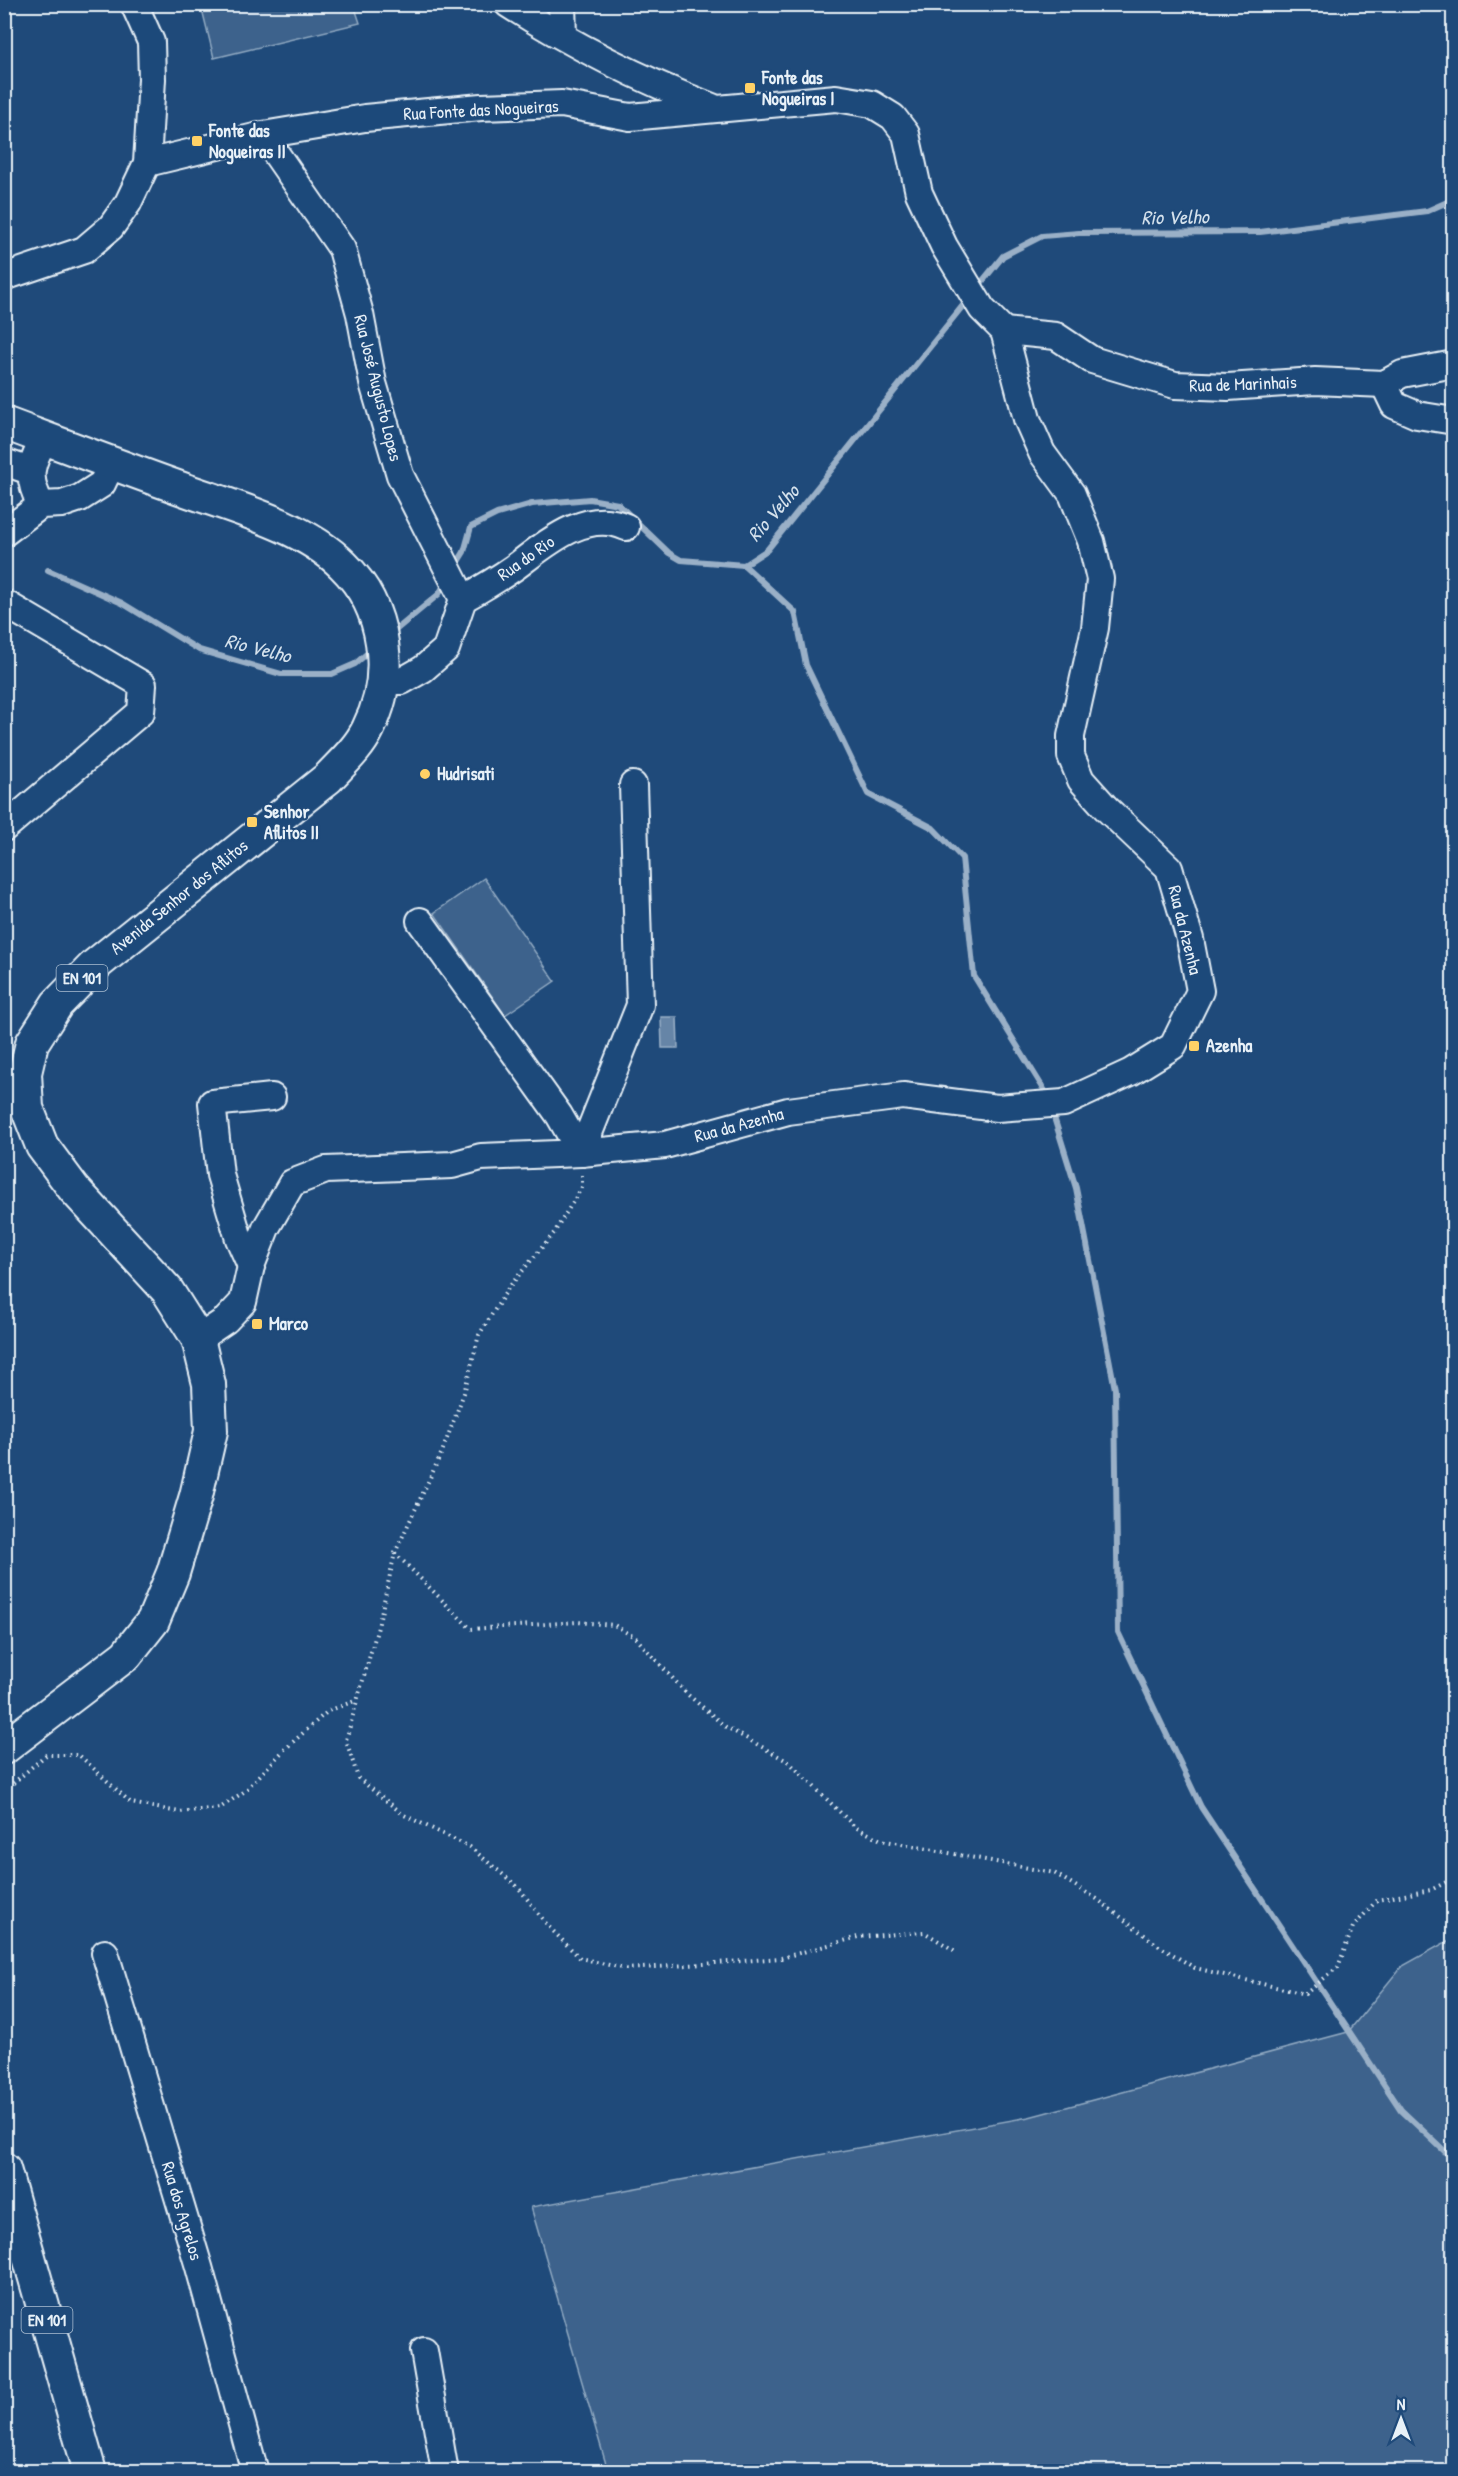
<svg xmlns="http://www.w3.org/2000/svg" width="1458" height="2476" viewBox="0 0 1458 2476" font-family="'Patrick Hand',sans-serif">
	<style>
		.green { fill: #3c628c; stroke: #92aac2; stroke-width: 1.5 }
		.water { fill: #6685a7; stroke: #9ab0c7; stroke-width: 1.5 }
		.lines { fill: none; stroke-linecap: round; stroke-linejoin: round }
		.stream { stroke: #9ab0c7; stroke-width: 6 }
		.minor-casing { stroke: #e8f1f8; stroke-width: 30 }
		.major-casing { stroke: #e8f1f8; stroke-width: 36 }
		.path { stroke: #e8f1f8; stroke-width: 4; stroke-dasharray: 1.5 4.5; stroke-linecap: butt }
		.minor { stroke: #1f4a7a; stroke-width: 26 }
		.major { stroke: #1f4a7a; stroke-width: 32 }
		.poi-dot { fill: #ffd166; stroke: #1f4a7a; stroke-width: 2 }
		.labels { text-anchor: middle; stroke-width: 4.5; stroke-linejoin: round; paint-order: stroke }
		.shield { fill: #1f4a7a; stroke: #acbfd2; stroke-width: 1.5 }
		.shield-label { font-size: 16px; font-weight: bold; fill: #e8f1f8 }
		.poi-label { font-size: 18px; font-weight: bold; fill: #e8f1f8; stroke: #1f4a7a; text-anchor: start }
		.street-label { font-size: 18px; fill: #e8f1f8; stroke: #1f4a7a }
		.water-label { font-size: 20px; font-style: italic; fill: #d4e1ec; stroke: #1f4a7a }
	</style>
	<rect width="100%" height="100%" fill="#1f4a7a"/>
	<filter id="ink" filterUnits="userSpaceOnUse"><feTurbulence type="fractalNoise" baseFrequency=".0167" numOctaves="2"/><feDisplacementMap in="SourceGraphic" scale="12" xChannelSelector="R" yChannelSelector="G"/><feConvolveMatrix kernelMatrix="1 2 1 2 8 2 1 2 1" color-interpolation-filters="sRGB"/></filter>
	<g filter="url(#ink)">
		<!-- green -->
		<g class="green">
			<polygon points="201,5 354,5 360,23 214,58"/>
			<polygon points="484,878 555,981 505,1015 434,913"/>
			<polygon points="1453,1938 1453,2471 608,2471 531,2207 1029,2117 1348,2032 1401,1967"/>
		</g>
		<!-- water -->
		<polygon class="water" points="661,1017 677,1017 678,1048 662,1048"/>
		<g class="lines">
			<!-- stream -->
			<g class="stream">
				<polyline points="977,288 1003,256 1042,236 1079,233 1260,232 1427,211 1454,199"/>
				<polyline points="744,565 795,612 806,665 868,794 933,828 962,858 974,976 1045,1091 1048,1098"/>
				<polyline points="454,568 464,552 471,527 497,514 532,504 590,499 618,504 669,553 681,560 744,565 767,550 969,298"/>
				<polyline points="48,570 122,603 199,650 281,674 332,674 355,664 371,650"/>
				<polyline points="391,634 439,594 446,582"/>
				<polyline points="1052,1111 1076,1188 1115,1389 1118,1632 1201,1807 1401,2110 1454,2160"/>
			</g>
			<!-- minor casing -->
			<g class="minor-casing">
				<g id="minor">
					<path d="M508,4c64,41 134,76 204,103"/>
					<polyline points="562,4 563,36"/>
					<polyline points="263,135 342,249 360,314 373,383 400,475 463,599 446,649 423,669 402,681 384,681"/>
					<polyline points="147,163 263,135 365,118 481,107 562,104 630,117 836,98 872,104 893,117 906,134 919,193 944,246 982,309 1004,331 1027,419 1042,453 1072,494 1091,541 1100,579 1095,628 1071,736 1071,756 1081,780 1106,808 1169,868 1190,939 1200,991 1173,1046 1131,1072 1064,1103 997,1108 903,1096 788,1111 665,1145 581,1153 481,1157 452,1165 326,1170 292,1183 266,1228 251,1266 243,1302 226,1320 198,1339"/>
					<polyline points="4,277 84,250 111,227 128,203 147,163 152,79 151,42 134,4"/>
					<polyline points="1004,331 1056,336 1092,360 1175,385 1228,387 1315,381 1384,384 1402,374 1454,364"/>
					<polyline points="1384,384 1394,405 1417,415 1454,421"/>
					<polyline points="4,462 30,471"/>
					<path d="M41,505c-15,-28 -11,-40 4,-67"/>
					<polyline points="4,533 41,505 62,504 80,498 102,484 112,463"/>
					<path d="M463,599c18,-10 35,-20 52,-32 31,-23 71,-59 111,-40"/>
					<polyline points="4,603 143,685 141,712 4,828"/>
					<polyline points="420,921 559,1115 581,1153"/>
					<polyline points="581,1153 640,1005 633,785"/>
					<polyline points="251,1266 239,1239 220,1175 212,1103 272,1097"/>
					<polyline points="105,1953 199,2267 255,2472"/>
					<polyline points="424,2351 445,2472"/>
				</g>
			</g>
			<!-- major casing -->
			<g class="major-casing">
				<g id="major">
					<path d="M4,423c59,22 117,44 176,65 52,19 123,37 163,77 44,43 52,111 25,164 -9,19 -26,34 -40,49l-234,188 -37,38 -25,39 -7,30 2,35 15,38 32,43 93,101 31,49 11,45 2,47 -15,65 -23,77 -20,48 -27,34 -122,93"/>
					<polyline points="4,2169 90,2472"/>
				</g>
			</g>
			<!-- path -->
			<g class="path">
				<polyline points="582,1175 582,1187 554,1233 509,1287 479,1335 464,1393 442,1452 395,1553 378,1627 346,1740 358,1778 404,1815 470,1847 518,1887 548,1926 580,1958 626,1969 703,1964 781,1958 858,1937 924,1932 957,1952"/>
				<polyline points="395,1553 471,1629 577,1622 614,1625 636,1638 687,1694 726,1727 789,1762 855,1827 881,1840 1054,1873 1097,1899 1159,1946 1195,1968 1305,1994 1338,1967 1353,1927 1377,1900 1431,1890 1454,1878"/>
				<polyline points="4,1791 46,1755 79,1755 131,1803 179,1812 220,1808 245,1791 285,1749 328,1711 357,1700"/>
			</g>
			<!-- minor -->
			<use href="#minor" class="minor"/>
			<!-- major -->
			<use href="#major" class="major"/>
		</g>
	</g>
	<!-- markers -->
	<g class="poi-dot">
		<rect x="744" y="82" width="12" height="12" rx="3"/>
		<rect x="191" y="135" width="12" height="12" rx="3"/>
		<circle cx="425" cy="774" r="6"/>
		<rect x="246" y="816" width="12" height="12" rx="3"/>
		<rect x="1188" y="1040" width="12" height="12" rx="3"/>
		<rect x="251" y="1318" width="12" height="12" rx="3"/>
	</g>
	<g class="labels">
		<!-- shield labels -->
		<g class="shield">
			<rect x="56.5" y="965" width="51" height="26" rx="4.5"/>
			<rect x="21.5" y="2307" width="51" height="26" rx="4.5"/>
		</g>
		<g class="shield-label">
			<text x="82" y="984">EN 101</text>
			<text x="47" y="2326">EN 101</text>
		</g>
		<!-- poi labels -->
		<g class="poi-label">
			<text x="762" y="84">Fonte das<tspan x="762" dy="21">Nogueiras I</tspan></text>
			<text x="209" y="137">Fonte das<tspan x="209" dy="21">Nogueiras II</tspan></text>
			<text x="437" y="780">Hudrisati</text>
			<text x="264" y="818">Senhor<tspan x="264" dy="21">Aflitos II</tspan></text>
			<text x="1206" y="1052">Azenha</text>
			<text x="269" y="1330">Marco</text>
		</g>
		<!-- street labels -->
		<g class="street-label">
			<text transform="translate(481 110) rotate(-3)" y="6">Rua Fonte das Nogueiras</text>
			<text transform="translate(1243 384) rotate(-2)" y="6">Rua de Marinhais</text>
			<text transform="translate(378 388) rotate(76)" y="6">Rua José Augusto Lopes</text>
			<text transform="translate(526 558) rotate(-35)" y="6">Rua do Rio</text>
			<text transform="translate(179 897) rotate(-39)" y="6">Avenida Senhor dos Aflitos</text>
			<text transform="translate(1185 930) rotate(76)" y="6">Rua da Azenha</text>
			<text transform="translate(739 1125) rotate(-15)" y="6">Rua da Azenha</text>
			<text transform="translate(182 2211) rotate(73)" y="6">Rua dos Agrelos</text>
		</g>
		<!-- water labels -->
		<g class="water-label">
			<text transform="translate(1175 217) rotate(-1)" y="7">Rio Velho</text>
			<text transform="translate(773 513) rotate(-49)" y="7">Rio Velho</text>
			<text transform="translate(258 648) rotate(14)" y="7">Rio Velho</text>
		</g>
	</g>
	<!-- margin -->
	<rect width="1458" height="2476" fill="none" stroke="#1f4a7a" stroke-width="24"/>
	<rect x="12" y="12" width="1434" height="2452" fill="none" stroke="#e8f1f8" stroke-width="2" filter="url(#ink)"/>
	<!-- north arrow -->
	<g transform="translate(1401 2419)" stroke="#1f4a7a" stroke-width="4.5" paint-order="stroke">
	<path d="M0-4.5L10 22L0 15L-10 22Z" fill="#e8f1f8"/>
	<text y="-9" font-size="16" font-weight="bold" text-anchor="middle" fill="#e8f1f8">N</text>
	</g>
</svg>
